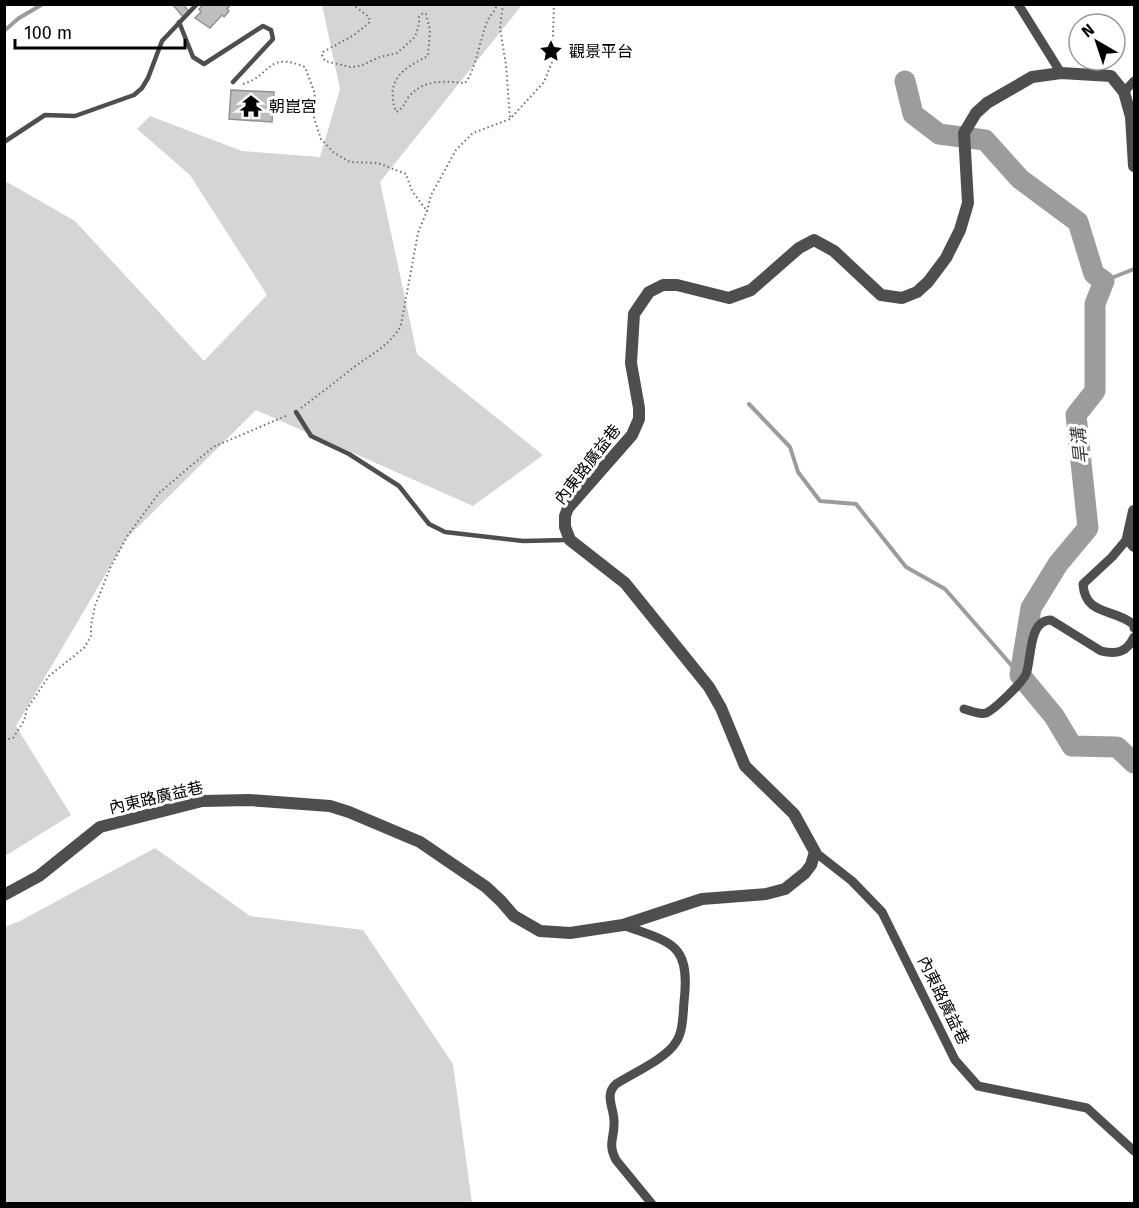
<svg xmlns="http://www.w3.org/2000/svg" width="1139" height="1208" viewBox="0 0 1139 1208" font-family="'Fira Sans','Noto Sans TC',sans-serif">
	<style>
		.green { fill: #d5d5d5 }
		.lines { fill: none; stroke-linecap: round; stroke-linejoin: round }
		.stream { stroke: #9c9c9c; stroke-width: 4 }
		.river { stroke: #9c9c9c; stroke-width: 21 }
		.building { fill: #bebebe; stroke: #929292; stroke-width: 1.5 }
		.path { stroke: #707070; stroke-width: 2; stroke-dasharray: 1.5 3; stroke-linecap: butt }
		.service { stroke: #4e4e4e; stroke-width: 4.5 }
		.minor { stroke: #4e4e4e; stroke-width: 9 }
		.tertiary { stroke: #4e4e4e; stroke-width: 12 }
		.labels { text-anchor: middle; stroke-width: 6; stroke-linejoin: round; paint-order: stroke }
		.poi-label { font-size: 16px; fill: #000; stroke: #fff; text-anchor: start }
		.street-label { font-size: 16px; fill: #000; stroke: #fff }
		.water-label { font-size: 18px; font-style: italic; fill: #3d3d3d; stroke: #fff }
	</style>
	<rect width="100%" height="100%" fill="#fff"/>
	<!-- green -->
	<g class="green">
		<polygon points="322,5 522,5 380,182 417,354 543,455 473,506 256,410 127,538 16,726 71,815 5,856 5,181 75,221 204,361 267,295 190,175 137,129 150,116 242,151 320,157 340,89"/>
		<polygon points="155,848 250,916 363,930 453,1064 472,1203 5,1203 5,927 20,921"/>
	</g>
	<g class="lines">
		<!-- stream -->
		<g class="stream">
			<polyline points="4,31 19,18 43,4"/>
			<polyline points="1104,281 1134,269"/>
			<polyline points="749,404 790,447 798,472 820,501 856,504 906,567 945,589 1020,675"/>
		</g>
		<!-- river -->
		<polyline class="river" points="905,81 913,114 939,134 985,140 1020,179 1078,222 1094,274 1104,281 1095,304 1095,391 1076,415 1088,528 1058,564 1031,608 1020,675 1054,716 1072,746 1117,747 1134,763"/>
	</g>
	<!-- building -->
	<g class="building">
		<polygon points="176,4 183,4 189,12 183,17 174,6"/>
		<polygon points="204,4 207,5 231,4 227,9 229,11 224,17 222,15 210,28 195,18 201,12 199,9"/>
		<polygon points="231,90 274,92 272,122 229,119"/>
	</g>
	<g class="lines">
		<!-- path -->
		<g class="path">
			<path d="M352,4l17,13 1,5 -16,13 -31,17 -1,3 3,6 25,6 10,-1 20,-9 17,-4 18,-16 4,-13v-7l4,-4 3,1 4,16 -2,26c-26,13 -43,24 -32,56 7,-3 8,-8 12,-14 14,-19 36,-17 57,-15 10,-11 15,-43 21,-58 2,-9 9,-12 11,-21"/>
			<polyline points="503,4 500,28 506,65 510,119"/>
			<path d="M243,84c30,-9 23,-33 62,-17l10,27 -3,17 4,13 5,15 12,13 17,10 28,1 28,11 6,17 15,20"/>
			<path d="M301,408c16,-12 32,-24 48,-37 18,-15 41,-24 52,-46l17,-92 9,-22 4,-16 25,-45 17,-17 37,-14 34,-37 8,-20 2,-58"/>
			<polyline points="4,740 13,738 24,721 27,709 49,676 84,648 91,636 91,625 95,606 111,566 128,535 159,493 213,447 288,415"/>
		</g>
		<!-- service -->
		<g class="service">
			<polyline points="179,22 193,57 204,64 263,26 271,30 273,39 233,82"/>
			<polyline points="4,142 45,115 75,116 134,95 142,88 148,78 162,41 197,4"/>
			<polyline points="296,412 311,436 349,454 399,486 429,524 445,532 523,541 567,540"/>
		</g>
		<!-- minor -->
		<g class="minor">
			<polyline points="1018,4 1061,73"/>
			<polyline points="1124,92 1134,81"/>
			<path d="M1128,538l-16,19 -29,27c2,33 33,24 51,41v3"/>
			<path d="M964,709c7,2 15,6 22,4 8,-3 37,-31 40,-39 6,-15 2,-54 25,-54l50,31c16,4 26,1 33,-14"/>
			<polyline points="815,852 852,881 882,912 955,1060 978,1086 1087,1108 1134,1151"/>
			<path d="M623,925c48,18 68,17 61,77 -1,13 -1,30 -8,40 -10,17 -43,31 -60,42 -12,11 -2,24 -2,37 1,17 -7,22 2,39l36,44"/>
		</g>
		<!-- tertiary -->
		<g class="tertiary">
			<polyline points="1134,511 1128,538 1134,546"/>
			<polyline points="4,895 39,876 100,827 202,801 249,800 330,806 349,812 420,842 486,887 501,901 514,916 540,931 570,933 623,925 702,899 766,894 785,889 805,873 811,865 815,852 794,814 745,766 721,708 709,687 625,583 570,540 565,527 565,516 568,508 632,435 639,419 639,408 631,363 634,314 649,292 663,285 677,285 729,298 751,290 799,248 814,240 834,251 881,295 902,298 917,292 928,282 946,258 960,230 968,203 964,133 976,113 987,103 1032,77 1061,73 1111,76 1124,92 1131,117 1134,166"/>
		</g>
	</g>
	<!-- icons -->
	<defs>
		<g id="sight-bare" transform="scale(1.8)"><path d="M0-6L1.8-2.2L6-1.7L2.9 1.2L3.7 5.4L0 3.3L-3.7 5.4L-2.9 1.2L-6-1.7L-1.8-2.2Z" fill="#000" stroke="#fff" stroke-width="2.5" paint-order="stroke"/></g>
		<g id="temple-bare" transform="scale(1.8)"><path d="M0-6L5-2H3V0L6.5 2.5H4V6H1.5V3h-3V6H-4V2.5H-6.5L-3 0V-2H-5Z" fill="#000" stroke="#fff" stroke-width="2.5" paint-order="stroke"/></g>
	</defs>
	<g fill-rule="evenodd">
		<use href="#sight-bare" x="551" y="51"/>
		<use href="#temple-bare" x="251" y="106"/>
	</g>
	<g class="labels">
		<!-- poi labels -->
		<g class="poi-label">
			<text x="569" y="57">觀景平台</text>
			<text x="269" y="112">朝崑宮</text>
		</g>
		<!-- street labels -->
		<g class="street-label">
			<text transform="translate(587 464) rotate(-52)" y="6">內東路廣益巷</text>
			<text transform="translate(156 797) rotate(-13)" y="6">內東路廣益巷</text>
			<text transform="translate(944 1000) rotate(64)" y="6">內東路廣益巷</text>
		</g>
		<!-- water labels -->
		<g class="water-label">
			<text transform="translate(1080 446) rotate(-96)" y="6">旱溝</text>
		</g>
	</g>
	<!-- border -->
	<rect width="1139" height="1208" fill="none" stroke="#000000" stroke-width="12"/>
	<!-- north arrow -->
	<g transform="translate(1097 42) rotate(321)"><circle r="28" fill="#ffffff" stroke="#999999" stroke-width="1.5"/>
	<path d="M0-4.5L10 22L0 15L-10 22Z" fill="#000000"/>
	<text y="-9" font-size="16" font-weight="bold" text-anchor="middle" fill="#000000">N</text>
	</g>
	<!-- scale -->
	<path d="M15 39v9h170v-9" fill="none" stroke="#000000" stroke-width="3"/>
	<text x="24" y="39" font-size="18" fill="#000000" stroke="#ffffff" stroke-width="4.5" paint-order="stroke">100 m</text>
</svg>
